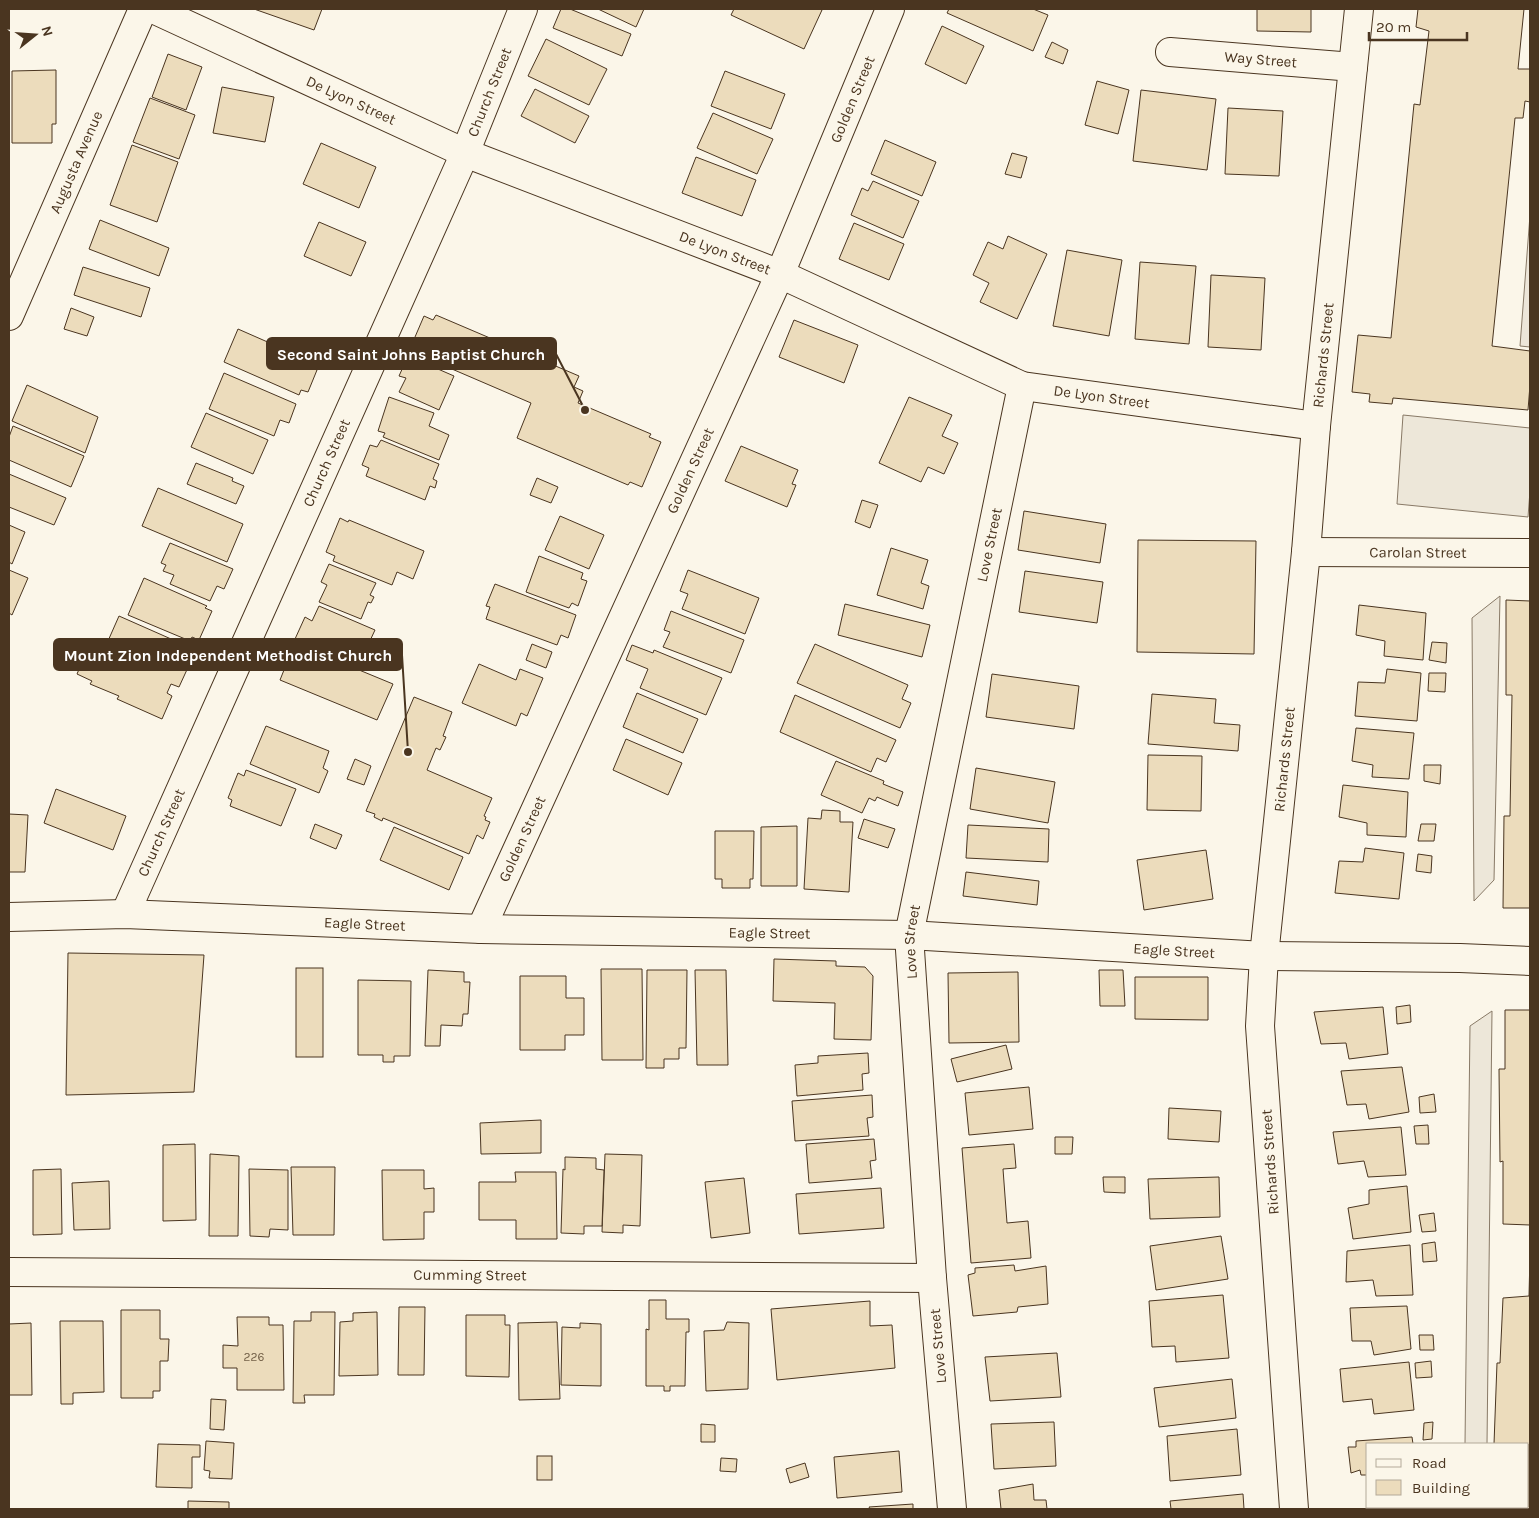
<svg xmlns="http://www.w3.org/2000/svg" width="1539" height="1518" viewBox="0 0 1539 1518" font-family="Karla,sans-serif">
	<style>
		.green { fill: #ede6d9; stroke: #887966 }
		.parking { fill: #ede7d9; stroke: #887966 }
		.building { fill: #ecdcbc; stroke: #4a3520 }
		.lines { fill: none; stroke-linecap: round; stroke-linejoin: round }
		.minor-casing { stroke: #4a3520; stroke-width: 30 }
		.major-casing { stroke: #4a3520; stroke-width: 30 }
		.minor { stroke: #fbf6e9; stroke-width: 28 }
		.major { stroke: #fbf6e9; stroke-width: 28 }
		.labels { text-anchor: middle; stroke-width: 4; stroke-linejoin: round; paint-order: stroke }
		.number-label { font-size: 12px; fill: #725f47 }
		.street-label { font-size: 15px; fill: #4a3520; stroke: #fbf6e9 }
		.leader { fill: none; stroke: #4a3520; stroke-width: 2 }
		.callout-dot { fill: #4a3520; stroke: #fbf6e9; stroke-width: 2 }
		.callout { fill: #4a3520; stroke: #4a3520; stroke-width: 2 }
		.callout-label { font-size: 16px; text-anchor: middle; font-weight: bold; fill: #fff }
	</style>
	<rect width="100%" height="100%" fill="#fbf6e9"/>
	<!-- green -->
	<polygon class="green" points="1530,215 1530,347 1520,346"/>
	<!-- parking -->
	<g class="parking">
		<polygon points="1403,415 1530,428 1530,491 1528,517 1397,504"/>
		<polygon points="1500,596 1494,880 1474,901 1472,618"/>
		<polygon points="1492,1011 1487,1444 1465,1444 1470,1026"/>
	</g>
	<!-- building -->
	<g class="building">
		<polygon points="254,9 322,9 314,30"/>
		<polygon points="561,9 570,9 631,34 622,56 553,28"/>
		<polygon points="598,9 644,9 636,27"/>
		<polygon points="734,9 819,9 822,10 804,49 731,15"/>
		<polygon points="949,9 1033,9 1048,15 1033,51 947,13"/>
		<polygon points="1257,9 1311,9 1311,32 1257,31"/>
		<polygon points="1418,9 1524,9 1518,69 1530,69 1530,102 1525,101 1523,118 1515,118 1492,346 1530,351 1530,385 1528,410 1393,398 1392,404 1369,402 1370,394 1352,392 1358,335 1391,338 1414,104 1420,105 1429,31 1416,27"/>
		<polygon points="942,26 984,46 966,84 925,64"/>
		<polygon points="546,39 607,69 589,105 528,76"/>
		<polygon points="1052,42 1068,50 1063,64 1045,57"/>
		<polygon points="168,54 202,67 186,110 152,97"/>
		<polygon points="56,70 56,124 52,124 52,143 12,143 12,71"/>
		<polygon points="725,71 785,94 771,129 711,106"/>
		<polygon points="1097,81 1129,90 1118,134 1085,125"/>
		<polygon points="222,87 274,97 265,142 213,133"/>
		<polygon points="535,89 589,116 575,143 521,116"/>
		<polygon points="1141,90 1216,99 1207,170 1133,161"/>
		<polygon points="150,98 195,115 179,159 133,142"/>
		<polygon points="1228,108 1283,111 1279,176 1225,174"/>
		<polygon points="713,113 773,139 757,174 697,148"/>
		<polygon points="885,140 936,162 922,196 871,174"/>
		<polygon points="321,143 376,167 359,208 303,184"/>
		<polygon points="132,145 178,162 157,222 110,205"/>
		<polygon points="1012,153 1027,157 1021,178 1005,174"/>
		<polygon points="696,157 756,180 742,216 682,193"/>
		<polygon points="873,181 919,201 903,238 851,215 862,188 868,191"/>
		<polygon points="100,220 169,248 159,276 89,249"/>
		<polygon points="319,222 366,242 351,276 304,256"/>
		<polygon points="854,223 904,244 889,280 839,259"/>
		<polygon points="1008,236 1047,254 1017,319 980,302 989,283 973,275 988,242 1003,249"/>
		<polygon points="1067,250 1122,260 1109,336 1053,326"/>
		<polygon points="1140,262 1196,266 1189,344 1135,339"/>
		<polygon points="83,267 150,288 141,317 74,295"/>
		<polygon points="1211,275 1265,278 1261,350 1208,347"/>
		<polygon points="71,308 94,317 87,336 64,329"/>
		<polygon points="436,315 579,376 574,387 583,391 578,403 651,434 649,437 661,442 642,487 630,482 628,485 517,438 531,403 417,354 420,348 412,344 424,316 433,320"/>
		<polygon points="794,320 858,345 844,383 779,357"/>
		<polygon points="238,329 313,362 311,368 317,370 308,392 301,390 299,395 224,362"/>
		<polygon points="408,356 454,376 439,410 399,392 406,378 399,376"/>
		<polygon points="224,373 296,404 289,423 280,420 274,436 209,409"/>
		<polygon points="27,385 98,417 85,453 12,421"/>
		<polygon points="389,397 434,413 429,426 449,435 439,460 383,437 385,433 378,431"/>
		<polygon points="909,397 952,415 942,436 958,443 944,474 928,467 921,482 879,463"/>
		<polygon points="206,413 268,440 253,474 191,447"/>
		<polygon points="13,426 84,456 71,487 9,460 9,437"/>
		<polygon points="381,440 439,464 433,479 437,481 435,488 430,486 425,500 366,476 369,468 362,465 370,445 377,447"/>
		<polygon points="741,446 798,470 792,484 796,485 787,507 725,481"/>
		<polygon points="196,463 233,478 232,481 244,486 236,504 187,484"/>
		<polygon points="9,474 66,498 54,525 9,507"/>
		<polygon points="537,478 558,487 551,503 530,495"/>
		<polygon points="158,488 243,524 227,562 142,526"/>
		<polygon points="862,500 878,505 870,528 855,522"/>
		<polygon points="1024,511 1106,524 1100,563 1018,550"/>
		<polygon points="560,516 604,535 589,569 545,550"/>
		<polygon points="340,518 348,522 349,520 424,551 413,579 397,572 392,585 333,561 335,556 326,552"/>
		<polygon points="9,525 25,532 12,564 9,562"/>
		<polygon points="1138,540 1256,541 1254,654 1137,652"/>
		<polygon points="170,543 233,569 224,589 217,586 210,601 170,584 174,575 163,571 166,565 161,563"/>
		<polygon points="891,548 928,560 921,583 929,586 923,609 877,595"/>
		<polygon points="539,556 583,573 581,579 587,581 578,606 572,603 569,608 526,592"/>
		<polygon points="329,564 376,583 370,595 374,597 371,603 368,602 361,619 319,602 327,585 321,582"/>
		<polygon points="9,570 28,578 12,615 9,613"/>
		<polygon points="688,570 759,598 745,634 682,609 688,594 680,591"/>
		<polygon points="1025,571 1103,582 1097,623 1019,612"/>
		<polygon points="144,578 207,606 205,608 212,611 199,640 192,637 190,641 128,615"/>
		<polygon points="495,584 576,615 568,638 561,635 557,645 486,619 490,607 486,606"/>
		<polygon points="1506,600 1530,601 1530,908 1503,908 1504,816 1510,816 1512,695 1506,695"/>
		<polygon points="845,604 930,625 922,657 838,635"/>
		<polygon points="1359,605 1426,613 1423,660 1384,656 1385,641 1356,635"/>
		<polygon points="319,606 375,630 368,645 375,647 366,667 305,642 305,643 295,639 305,617 312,621"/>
		<polygon points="671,611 744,640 731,673 663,647 670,632 664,630"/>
		<polygon points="119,616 196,650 179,687 171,684 167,693 172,696 162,719 117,699 119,696 90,684 92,681 77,674 86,653 100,659"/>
		<polygon points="1432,642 1447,643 1446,663 1429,660"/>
		<polygon points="532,644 552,652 546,668 526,660"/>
		<polygon points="815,644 908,685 902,699 911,703 900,728 797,683"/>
		<polygon points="632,645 653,653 654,650 722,678 706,715 640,688 648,669 626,660"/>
		<polygon points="301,646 393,684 377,720 280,680 288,660 294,663"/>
		<polygon points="479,664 516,680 520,669 543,678 527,716 521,713 516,726 462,703"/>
		<polygon points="1387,669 1421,673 1417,721 1355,716 1358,682 1385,683"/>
		<polygon points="1429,673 1446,673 1445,692 1428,691"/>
		<polygon points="992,674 1079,686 1074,729 986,717"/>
		<polygon points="637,693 698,719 683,753 623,727"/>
		<polygon points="1152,694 1216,699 1214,723 1240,725 1238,751 1148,744"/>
		<polygon points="795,695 896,740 886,762 877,758 871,772 780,732"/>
		<polygon points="414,697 452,712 443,736 446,737 440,750 436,748 427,770 492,798 484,816 486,817 485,820 490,822 483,839 477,835 469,854 383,818 382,821 374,817 375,814 366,811"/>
		<polygon points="266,726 329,751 323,768 328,771 319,793 250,764"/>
		<polygon points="1356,728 1414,733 1409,779 1372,777 1373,765 1352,761"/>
		<polygon points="626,739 682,763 668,795 613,770"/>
		<polygon points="1148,755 1202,756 1201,811 1147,810"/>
		<polygon points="355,759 371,766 364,785 347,779"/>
		<polygon points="836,761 884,781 883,784 903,792 898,806 877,797 875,801 869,798 862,813 821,795"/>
		<polygon points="1424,765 1441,765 1440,784 1424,781"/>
		<polygon points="976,768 1055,782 1048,823 970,809"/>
		<polygon points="246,770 296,789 281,826 230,806 232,800 228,798 238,773 244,776"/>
		<polygon points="1343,785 1408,792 1406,837 1367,835 1367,823 1339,817"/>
		<polygon points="56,789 126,816 113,850 44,823"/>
		<polygon points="822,810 840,811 840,822 853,822 849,892 804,889 808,818 821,819"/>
		<polygon points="9,814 28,815 25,872 9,872"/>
		<polygon points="864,819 895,829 888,848 858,838"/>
		<polygon points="315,824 342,835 336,849 310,838"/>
		<polygon points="1421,824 1436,824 1434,841 1418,841"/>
		<polygon points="968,825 1049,829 1048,862 966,858"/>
		<polygon points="797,826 797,886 761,886 761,827"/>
		<polygon points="394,827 463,857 449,890 380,860"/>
		<polygon points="715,831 754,831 753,879 750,879 750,888 722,888 722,879 715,879"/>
		<polygon points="1365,848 1404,853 1399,899 1335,893 1339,861 1363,862"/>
		<polygon points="1206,850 1213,899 1144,910 1137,860"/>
		<polygon points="1418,854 1432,856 1431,873 1416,871"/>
		<polygon points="966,872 1039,881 1037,905 963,896"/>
		<polygon points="68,953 204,955 194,1092 66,1095"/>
		<polygon points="774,959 836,961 836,966 865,967 873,976 871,1040 834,1039 835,1003 773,1001"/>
		<rect x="296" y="968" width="27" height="89"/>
		<polygon points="601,969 642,969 643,1060 602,1060"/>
		<polygon points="428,970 464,972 464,982 470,982 468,1014 463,1014 462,1026 441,1025 440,1046 425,1046"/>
		<polygon points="647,970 687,970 686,1048 679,1048 679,1059 664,1059 664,1068 646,1068"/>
		<polygon points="695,970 726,970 728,1065 697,1065"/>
		<polygon points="1099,970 1123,970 1125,1006 1100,1006"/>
		<polygon points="1018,972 1019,1042 949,1043 948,973"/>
		<polygon points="520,976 566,976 566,998 584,998 584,1035 565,1035 565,1050 520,1050"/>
		<polygon points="1135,977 1208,977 1208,1020 1135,1019"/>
		<polygon points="358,980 411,981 410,1056 394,1056 394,1062 383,1062 383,1055 358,1055"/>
		<polygon points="1410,1005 1411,1022 1397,1024 1396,1007"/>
		<polygon points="1383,1007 1388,1054 1349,1059 1346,1043 1321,1044 1314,1012"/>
		<polygon points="1505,1010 1530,1010 1530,1225 1503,1224 1503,1161 1500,1162 1499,1069 1505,1069"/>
		<polygon points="1006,1045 1012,1069 957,1082 951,1059"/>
		<polygon points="868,1053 869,1073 862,1074 863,1090 797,1096 795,1065 818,1063 818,1056"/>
		<polygon points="1402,1067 1409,1112 1369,1119 1366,1104 1347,1105 1341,1071"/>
		<polygon points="1029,1087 1033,1129 969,1135 965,1093"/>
		<polygon points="1434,1094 1436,1112 1420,1113 1419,1097"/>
		<polygon points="872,1095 873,1117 867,1118 869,1136 795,1141 792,1101"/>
		<polygon points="1169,1108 1221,1111 1219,1142 1168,1139"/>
		<polygon points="541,1120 541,1153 481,1154 480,1123"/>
		<polygon points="1428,1125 1429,1144 1416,1144 1414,1126"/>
		<polygon points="1401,1127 1406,1175 1368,1177 1364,1161 1338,1164 1333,1132"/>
		<polygon points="1055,1137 1073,1137 1072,1154 1055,1154"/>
		<polygon points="874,1139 876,1160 870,1161 872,1178 809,1183 806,1144"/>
		<polygon points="195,1144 196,1220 163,1221 163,1145"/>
		<polygon points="1014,1144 1016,1168 1003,1169 1007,1223 1028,1221 1031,1258 971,1263 962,1148"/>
		<polygon points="210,1154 239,1156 238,1236 209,1236"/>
		<polygon points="605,1154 642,1155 640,1226 623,1225 623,1233 602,1232"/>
		<polygon points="565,1157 596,1158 596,1169 604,1170 602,1226 584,1226 584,1234 561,1233 563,1169 565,1170"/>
		<polygon points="291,1167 335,1167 334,1235 293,1235"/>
		<polygon points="61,1169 62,1234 33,1235 33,1170"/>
		<polygon points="249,1169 288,1170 288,1230 270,1229 269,1237 250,1236"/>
		<polygon points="382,1170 424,1170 424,1189 434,1188 434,1212 424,1212 424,1239 383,1240"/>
		<polygon points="515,1172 556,1172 557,1239 516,1239 516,1220 479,1220 479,1182 516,1182"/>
		<polygon points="1103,1177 1125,1177 1125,1193 1104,1192"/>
		<polygon points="1219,1177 1220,1217 1150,1219 1148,1179"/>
		<polygon points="744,1178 750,1233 711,1238 705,1182"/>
		<polygon points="109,1181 110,1229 74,1230 72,1183"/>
		<polygon points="1407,1186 1411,1232 1353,1239 1348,1208 1369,1204 1369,1190"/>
		<polygon points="881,1188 884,1228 799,1234 796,1194"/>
		<polygon points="1434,1213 1436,1231 1422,1232 1419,1215"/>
		<polygon points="1221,1236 1228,1279 1156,1290 1150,1246"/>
		<polygon points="1435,1242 1437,1261 1423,1262 1422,1244"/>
		<polygon points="1410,1245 1413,1295 1376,1296 1373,1280 1346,1282 1347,1251"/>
		<polygon points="1530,1255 1530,1509 1499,1509 1499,1507 1528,1507 1528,1444 1494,1444 1497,1363 1500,1363 1503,1298 1529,1296"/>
		<polygon points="1014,1265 1015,1271 1046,1266 1048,1304 1018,1307 1017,1312 973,1316 968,1275 975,1273 975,1268"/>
		<polygon points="1223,1295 1229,1358 1176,1362 1175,1346 1152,1347 1149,1301"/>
		<polygon points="649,1300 666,1300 666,1319 689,1319 689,1332 686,1332 685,1386 670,1386 670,1391 664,1391 664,1386 646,1386 646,1329 649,1330"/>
		<polygon points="870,1301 870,1326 892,1325 895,1368 777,1380 771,1309"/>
		<polygon points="1407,1306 1411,1349 1374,1355 1371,1341 1352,1341 1350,1308"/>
		<polygon points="399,1307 425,1307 424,1375 398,1375"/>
		<polygon points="121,1310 160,1310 160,1339 169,1339 168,1361 160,1361 160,1391 153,1391 153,1398 121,1398"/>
		<polygon points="311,1312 335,1312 334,1395 304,1395 305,1403 293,1403 294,1321 311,1321"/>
		<polygon points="377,1312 378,1375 339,1376 340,1322 353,1321 353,1313"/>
		<polygon points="466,1315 505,1315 505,1325 510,1325 509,1377 466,1376"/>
		<polygon points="237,1317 269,1317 269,1325 283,1325 284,1390 237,1390 237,1368 223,1368 223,1345 238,1346"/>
		<polygon points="60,1321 103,1321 104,1392 73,1393 73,1404 61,1404"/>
		<polygon points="557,1322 560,1399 519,1400 518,1323"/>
		<polygon points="727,1322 749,1323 748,1389 706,1391 704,1331 724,1330"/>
		<polygon points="31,1323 32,1395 9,1395 9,1324"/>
		<polygon points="580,1323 601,1324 601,1386 561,1385 562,1327 580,1328"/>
		<polygon points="1419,1335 1433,1335 1434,1350 1420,1350"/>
		<polygon points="1057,1353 1061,1397 990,1401 985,1357"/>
		<polygon points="1431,1361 1432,1377 1416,1378 1415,1363"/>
		<polygon points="1409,1362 1414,1410 1374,1414 1372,1399 1343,1402 1340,1369"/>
		<polygon points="1232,1379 1236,1418 1159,1427 1154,1388"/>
		<polygon points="211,1399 226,1400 224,1430 210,1429"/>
		<polygon points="1054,1422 1056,1466 994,1469 991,1424"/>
		<polygon points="1433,1422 1432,1439 1423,1440 1424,1423"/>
		<polygon points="701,1424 715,1425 715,1442 701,1442"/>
		<polygon points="1237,1429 1241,1475 1170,1481 1167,1436"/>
		<polygon points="1412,1437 1413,1444 1368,1444 1368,1475 1361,1475 1360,1470 1351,1473 1348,1447 1356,1447 1356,1441"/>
		<polygon points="206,1441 234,1443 232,1479 209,1478 210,1471 204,1470"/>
		<polygon points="158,1444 200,1445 200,1457 192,1457 192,1488 156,1487"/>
		<polygon points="899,1451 902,1492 837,1498 834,1457"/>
		<rect x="537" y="1456" width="15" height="24"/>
		<polygon points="721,1458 737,1459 736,1472 720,1471"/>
		<polygon points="805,1463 809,1477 790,1483 786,1469"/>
		<polygon points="1033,1484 1034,1500 1046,1500 1047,1509 1001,1509 999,1490"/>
		<polygon points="1243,1494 1244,1509 1171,1509 1170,1501"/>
		<polygon points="188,1501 229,1502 229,1509 188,1509"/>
		<polygon points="913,1504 913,1509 870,1509 869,1507"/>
	</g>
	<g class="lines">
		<!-- minor casing -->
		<g class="minor-casing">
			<g id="minor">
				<path id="s1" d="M153,9l312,144 315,121 242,112 294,40"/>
				<path id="s2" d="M1170,52l183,15"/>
				<path id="s3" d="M1306,552l224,1"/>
				<path id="s4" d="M125,914l340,-761 58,-144"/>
				<path id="s5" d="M9,917l116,-3 356,15 428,6 355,21 196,2 70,3"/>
				<path id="s6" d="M481,929l299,-655 110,-265"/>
				<path id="s7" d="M9,1272l923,6"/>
				<path id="s8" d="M952,1509l-20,-231 -23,-343 113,-549"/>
				<path id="s9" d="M1294,1509l-34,-483 4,-70 42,-404 10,-126 43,-417"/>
			</g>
		</g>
		<!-- major casing -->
		<g class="major-casing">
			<g id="major">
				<path id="s10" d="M9,316l134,-307"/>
			</g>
		</g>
		<!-- minor -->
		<use href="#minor" class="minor"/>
		<!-- major -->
		<use href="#major" class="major"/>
	</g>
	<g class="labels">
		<!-- number labels -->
		<g class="number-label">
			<text x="254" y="1361">226</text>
		</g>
		<!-- street labels -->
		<g class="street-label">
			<text dy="5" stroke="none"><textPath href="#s2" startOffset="91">Way Street</textPath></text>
			<text dy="5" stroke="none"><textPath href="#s4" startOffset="899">Church Street</textPath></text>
			<text dy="5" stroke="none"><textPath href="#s1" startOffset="218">De Lyon Street</textPath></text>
			<text dy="5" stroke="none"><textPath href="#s6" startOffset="909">Golden Street</textPath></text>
			<text dy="5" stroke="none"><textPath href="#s10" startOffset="168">Augusta Avenue</textPath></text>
			<text dy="5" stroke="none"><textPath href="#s1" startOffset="622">De Lyon Street</textPath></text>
			<text dy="5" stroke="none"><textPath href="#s9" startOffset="1158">Richards Street</textPath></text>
			<text dy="5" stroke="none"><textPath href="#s1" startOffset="1028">De Lyon Street</textPath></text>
			<text dy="5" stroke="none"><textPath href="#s4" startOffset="494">Church Street</textPath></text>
			<text dy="5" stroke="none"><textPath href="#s6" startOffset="504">Golden Street</textPath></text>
			<text dy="5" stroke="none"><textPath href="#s8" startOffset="974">Love Street</textPath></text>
			<text dy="5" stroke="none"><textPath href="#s3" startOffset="112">Carolan Street</textPath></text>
			<text dy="5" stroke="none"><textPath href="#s9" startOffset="752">Richards Street</textPath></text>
			<text dy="5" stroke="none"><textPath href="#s4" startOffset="89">Church Street</textPath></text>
			<text dy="5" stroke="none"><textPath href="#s6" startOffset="99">Golden Street</textPath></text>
			<text dy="5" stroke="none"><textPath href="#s5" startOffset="356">Eagle Street</textPath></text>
			<text dy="5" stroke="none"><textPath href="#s5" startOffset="761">Eagle Street</textPath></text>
			<text dy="5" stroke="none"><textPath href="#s8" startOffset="569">Love Street</textPath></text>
			<text dy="5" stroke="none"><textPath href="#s5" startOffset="1166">Eagle Street</textPath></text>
			<text transform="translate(1270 1162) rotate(-94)" y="5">Richards Street</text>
			<text dy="5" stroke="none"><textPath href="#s7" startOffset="461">Cumming Street</textPath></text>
			<text transform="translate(938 1346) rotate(-95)" y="5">Love Street</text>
		</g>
	</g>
	<!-- callouts -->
	<path class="leader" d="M585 410L556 354M408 752L402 655"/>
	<g class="callout-dot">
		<circle cx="585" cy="410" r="5"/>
		<circle cx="408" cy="752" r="5"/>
	</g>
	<g class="callout">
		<rect x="267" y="338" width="289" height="31" rx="5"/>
		<rect x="54" y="639" width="348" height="31" rx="5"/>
	</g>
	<g class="callout-label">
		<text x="411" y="360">Second Saint Johns Baptist Church</text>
		<text x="228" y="661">Mount Zion Independent Methodist Church</text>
	</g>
	<!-- border -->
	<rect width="1539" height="1518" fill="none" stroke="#4a3520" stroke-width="20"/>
	<!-- legend -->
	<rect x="1366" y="1443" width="162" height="65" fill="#fbf6e9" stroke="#b4a999"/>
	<rect x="1376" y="1459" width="25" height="8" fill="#fbf6e9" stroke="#b4a999"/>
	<text x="1412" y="1468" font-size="15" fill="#4a3520">Road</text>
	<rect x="1376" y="1480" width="25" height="15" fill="#ecdcbc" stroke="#b4a999"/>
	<text x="1412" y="1493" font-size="15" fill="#4a3520">Building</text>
	<!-- north arrow -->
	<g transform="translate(35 35) rotate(73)" stroke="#fbf6e9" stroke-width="4" paint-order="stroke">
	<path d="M0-4L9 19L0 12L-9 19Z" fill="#4a3520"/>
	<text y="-8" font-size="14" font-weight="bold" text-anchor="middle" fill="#4a3520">N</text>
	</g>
	<!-- scale -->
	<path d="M1369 32v8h98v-8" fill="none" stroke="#4a3520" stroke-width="2.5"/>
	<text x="1376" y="32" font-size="15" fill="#4a3520" stroke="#fbf6e9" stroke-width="4" paint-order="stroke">20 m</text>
</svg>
